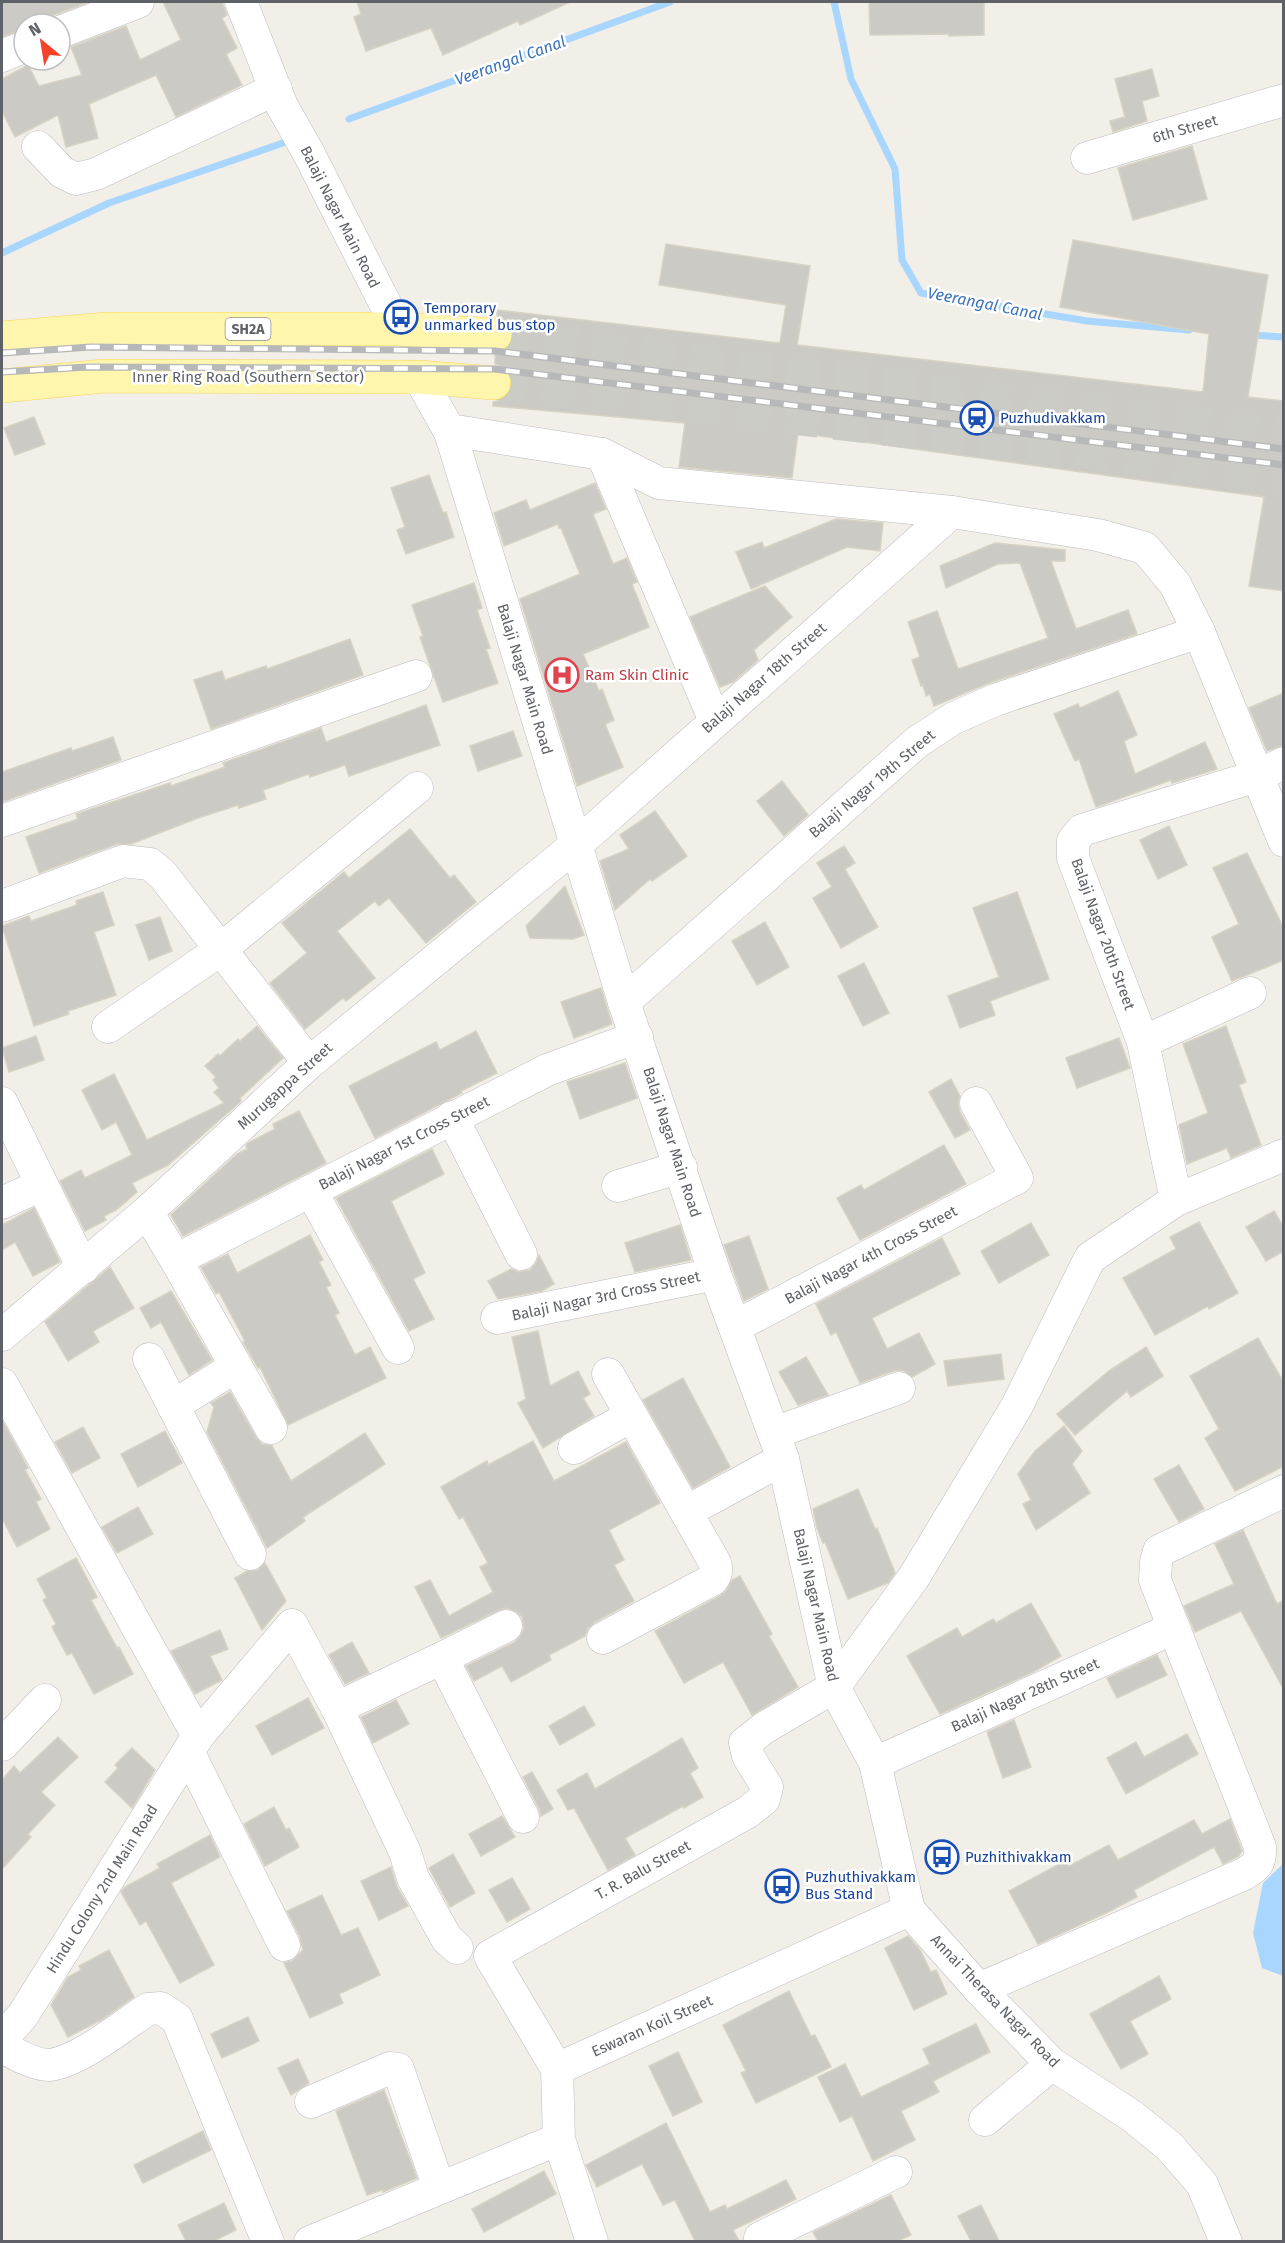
<svg xmlns="http://www.w3.org/2000/svg" width="1285" height="2243" viewBox="0 0 1285 2243" font-family="'Fira Sans',sans-serif">
	<style>
		.water { fill: #a9d6ff }
		.lines { fill: none; stroke-linecap: round; stroke-linejoin: round }
		.stream { stroke: #a9d6ff; stroke-width: 7 }
		.building { fill: #cccac4; stroke: #d7d2c4; stroke-width: 1.5 }
		.major-tunnel { stroke: #ccccc7; stroke-width: 33; stroke-dasharray: 33 16; stroke-linecap: butt }
		.minor-casing { stroke: #b9bcc1; stroke-width: 33 }
		.major-casing { stroke: #fbd456; stroke-width: 34 }
		.minor { stroke: #fff; stroke-width: 32 }
		.major { stroke: #fff6ae; stroke-width: 33 }
		.rail-casing { stroke: #b7b8b9; stroke-width: 7 }
		.rail { stroke: #fff; stroke-width: 4.5; stroke-dasharray: 14; stroke-linecap: butt }
		.labels { text-anchor: middle; stroke-width: 5; stroke-linejoin: round; paint-order: stroke }
		.shield { fill: #fff; stroke: #8e9195; stroke-width: 1.5 }
		.shield-label { font-size: 14px; font-weight: bold; fill: #5e6268 }
		.street-label { font-size: 15px; fill: #5e6268; stroke: #fff }
		.transit-label { font-size: 15px; fill: #164399; stroke: #fff; text-anchor: start }
		.health-label { font-size: 15px; fill: #be3a42; stroke: #fff; text-anchor: start }
		.water-label { font-size: 16px; font-style: italic; fill: #3d74b9; stroke: #fff }
	</style>
	<rect width="100%" height="100%" fill="#f1efe7"/>
	<!-- water -->
	<polygon class="water" points="1283,1864 1283,1976 1262,1968 1253,1933 1263,1883"/>
	<g class="lines">
		<!-- stream -->
		<g class="stream">
			<polyline points="834,2 851,79 895,169 902,260 921,293 1087,321 1189,330"/>
			<polyline points="349,119 670,2"/>
			<polyline points="2,253 109,203 286,142"/>
			<polyline points="1251,335 1284,337"/>
		</g>
	</g>
	<!-- building -->
	<g class="building">
		<polygon points="2,2 89,2 54,15 44,24 24,24 24,29 2,37"/>
		<polygon points="163,2 222,2 227,15 222,18 237,48 226,54 242,85 176,117 156,75 89,104 98,138 66,147 58,115 15,137 2,111 2,79 28,65 39,86 82,75 71,47 126,26 140,60 181,40"/>
		<polygon points="357,2 570,2 520,25 518,21 443,55 431,28 366,51 354,17 361,14"/>
		<polygon points="869,2 984,2 984,35 949,36 949,34 870,35"/>
		<polygon points="1152,69 1159,96 1142,101 1147,121 1113,132 1110,121 1125,117 1115,79"/>
		<polygon points="1192,146 1207,199 1133,220 1118,168"/>
		<polygon points="1073,240 1268,275 1248,397 1284,401 1284,591 1249,586 1264,497 798,433 792,478 679,467 685,423 493,406 493,402 501,400 509,394 513,384 511,374 505,368 495,364 495,354 504,351 510,346 514,336 512,327 506,320 497,316 497,310 780,343 786,305 659,285 666,244 810,266 797,345 1203,392 1209,334 1060,307"/>
		<polygon points="34,417 45,444 15,455 4,428"/>
		<polygon points="429,475 443,513 446,512 454,537 406,554 397,530 405,527 391,488"/>
		<polygon points="595,483 606,509 593,514 613,564 627,558 637,582 632,584 649,627 583,654 599,691 602,689 614,720 605,724 623,767 577,786 520,599 580,574 561,528 559,528 558,524 504,546 494,513 526,500 530,510"/>
		<polygon points="836,519 883,523 880,551 847,547 751,589 736,552 762,542 764,548"/>
		<polygon points="995,543 1065,550 1065,561 1051,561 1076,629 1128,610 1137,634 989,683 934,706 930,694 926,696 923,685 921,686 912,660 920,657 908,622 937,611 958,669 1048,638 1020,563 998,564 946,588 940,566"/>
		<polygon points="474,583 482,608 477,610 490,648 486,649 498,683 443,702 420,637 423,636 412,605"/>
		<polygon points="765,586 792,617 754,650 758,660 733,682 720,687 690,617"/>
		<polygon points="350,639 363,675 211,729 194,680 222,671 225,680 266,666 267,669"/>
		<polygon points="1118,691 1137,735 1124,741 1135,774 1205,742 1217,769 1172,783 1171,780 1096,807 1079,759 1075,761 1054,714 1078,704 1080,708"/>
		<polygon points="1284,693 1284,745 1267,751 1249,708"/>
		<polygon points="426,705 440,745 349,776 345,765 310,777 309,774 263,790 266,799 239,808 238,805 198,818 131,844 117,844 39,873 26,837 78,819 76,814 170,783 171,786 225,767 223,763 321,728 326,742"/>
		<polygon points="513,731 522,756 478,771 470,746"/>
		<polygon points="113,737 121,760 2,802 2,772 71,748 72,751"/>
		<polygon points="782,781 808,815 784,836 757,801"/>
		<polygon points="655,811 687,856 652,881 650,879 615,910 600,861 629,849 620,835"/>
		<polygon points="1169,826 1187,865 1158,879 1140,840"/>
		<polygon points="410,829 450,878 454,875 476,902 426,943 389,898 379,906 375,901 337,931 375,978 346,1001 343,998 305,1029 270,983 307,953 282,923 344,872 349,878"/>
		<polygon points="844,846 855,863 845,869 878,927 841,948 813,898 832,887 817,863"/>
		<polygon points="1247,853 1284,929 1284,960 1232,981 1212,937 1239,924 1213,868"/>
		<polygon points="565,886 584,935 573,939 530,938 526,926"/>
		<polygon points="103,892 114,925 94,932 116,995 68,1011 69,1014 34,1026 2,926 29,916 31,921 77,905 76,901"/>
		<polygon points="1017,892 1049,979 990,1001 995,1015 960,1028 948,996 999,977 973,908"/>
		<polygon points="160,917 172,951 149,960 136,925"/>
		<polygon points="765,922 789,967 757,985 732,941"/>
		<polygon points="864,963 889,1013 863,1026 838,976"/>
		<polygon points="601,988 612,1024 574,1038 561,1002"/>
		<polygon points="257,1026 283,1058 240,1098 241,1101 168,1165 132,1183 137,1192 116,1210 104,1216 106,1220 85,1231 60,1181 81,1170 85,1178 132,1155 116,1122 102,1130 82,1090 114,1074 147,1140 224,1103 214,1092 219,1088 213,1080 216,1077 205,1066 218,1054 220,1056 238,1039 240,1041"/>
		<polygon points="1226,1026 1246,1082 1239,1085 1261,1145 1231,1158 1227,1148 1187,1164 1179,1125 1208,1113 1183,1044"/>
		<polygon points="476,1031 497,1073 461,1091 462,1093 375,1138 349,1086 436,1042 440,1050"/>
		<polygon points="36,1036 44,1060 9,1072 2,1048"/>
		<polygon points="1119,1038 1130,1068 1077,1088 1066,1058"/>
		<polygon points="625,1063 637,1098 580,1119 567,1082"/>
		<polygon points="951,1079 960,1096 958,1103 960,1112 970,1130 955,1138 929,1092"/>
		<polygon points="299,1111 326,1163 183,1236 171,1215 237,1154 247,1149 246,1145 250,1142 275,1129 273,1124"/>
		<polygon points="944,1145 966,1184 860,1240 837,1198 861,1185 864,1190"/>
		<polygon points="432,1149 444,1174 391,1201 425,1273 413,1279 434,1319 409,1331 336,1198"/>
		<polygon points="34,1208 60,1262 33,1276 15,1242 2,1250 2,1225"/>
		<polygon points="1274,1211 1284,1228 1284,1251 1266,1261 1246,1227"/>
		<polygon points="1199,1222 1238,1293 1209,1309 1208,1306 1155,1335 1123,1278 1176,1249 1170,1237"/>
		<polygon points="1031,1223 1049,1255 999,1283 981,1251"/>
		<polygon points="680,1225 691,1260 635,1272 625,1243"/>
		<polygon points="310,1235 323,1260 319,1262 331,1285 326,1287 339,1313 335,1315 355,1355 370,1347 386,1378 288,1425 260,1367 258,1368 243,1342 245,1341 219,1292 216,1294 201,1267 228,1254 237,1273"/>
		<polygon points="749,1236 768,1289 744,1301 724,1245"/>
		<polygon points="942,1238 960,1274 872,1318 887,1349 919,1333 935,1364 912,1377 903,1370 893,1371 860,1383 836,1332 831,1335 816,1304"/>
		<polygon points="539,1255 554,1284 542,1291 498,1299 488,1281 511,1269 519,1272 530,1270 536,1263"/>
		<polygon points="110,1267 134,1308 93,1331 99,1342 68,1361 45,1322"/>
		<polygon points="171,1291 212,1360 189,1375 161,1322 151,1328 140,1308"/>
		<polygon points="538,1331 550,1386 578,1371 590,1394 583,1398 594,1416 543,1448 518,1403 526,1399 512,1337"/>
		<polygon points="1258,1338 1284,1383 1284,1466 1235,1491 1205,1438 1219,1429 1190,1376"/>
		<polygon points="1146,1347 1163,1376 1131,1397 1127,1391 1075,1435 1057,1414 1110,1370"/>
		<polygon points="1001,1354 1004,1379 948,1386 944,1361"/>
		<polygon points="806,1357 828,1395 798,1405 779,1372"/>
		<polygon points="683,1378 730,1467 693,1488 643,1400"/>
		<polygon points="230,1392 256,1437 262,1444 272,1446 291,1481 365,1433 385,1464 303,1517 305,1521 267,1548 207,1432 214,1407 211,1403"/>
		<polygon points="2,1420 28,1468 25,1470 41,1499 36,1502 50,1529 17,1547 2,1518"/>
		<polygon points="1064,1426 1082,1451 1072,1464 1090,1493 1036,1530 1023,1504 1031,1500 1018,1474 1035,1451"/>
		<polygon points="83,1427 100,1458 72,1473 55,1442"/>
		<polygon points="165,1431 182,1463 138,1487 121,1454"/>
		<polygon points="533,1441 554,1481 626,1442 660,1503 609,1530 624,1560 614,1565 634,1601 595,1622 588,1628 585,1636 549,1655 551,1660 511,1682 502,1666 474,1681 466,1666 515,1642 521,1635 524,1628 522,1617 515,1611 506,1608 499,1610 441,1638 415,1587 430,1580 449,1616 493,1592 480,1567 488,1563 463,1517 459,1519 441,1487 487,1461 488,1465"/>
		<polygon points="1179,1465 1204,1509 1179,1522 1154,1479"/>
		<polygon points="858,1489 875,1529 877,1528 895,1573 888,1583 848,1599 825,1542 823,1543 817,1528 813,1509"/>
		<polygon points="138,1507 153,1534 117,1553 102,1527"/>
		<polygon points="1243,1530 1277,1604 1284,1600 1284,1690 1241,1611 1195,1632 1184,1606 1234,1584 1215,1544"/>
		<polygon points="76,1558 97,1597 91,1600 117,1648 119,1647 133,1674 94,1694 72,1653 67,1655 52,1627 56,1624 43,1600 47,1598 37,1579"/>
		<polygon points="265,1563 286,1601 262,1630 235,1578 247,1571 258,1570"/>
		<polygon points="740,1576 772,1634 769,1636 798,1687 752,1715 723,1662 684,1683 655,1631 720,1596 726,1591 732,1580"/>
		<polygon points="1031,1603 1061,1656 1033,1672 940,1714 907,1656 957,1628 962,1637 993,1619 996,1623"/>
		<polygon points="220,1630 228,1649 210,1656 222,1680 195,1694 171,1651"/>
		<polygon points="352,1642 369,1673 345,1684 329,1655"/>
		<polygon points="1157,1655 1167,1675 1117,1698 1107,1678"/>
		<polygon points="308,1698 324,1728 272,1755 256,1726"/>
		<polygon points="396,1700 409,1724 373,1743 361,1717"/>
		<polygon points="584,1706 595,1725 560,1745 549,1726"/>
		<polygon points="1014,1720 1031,1767 1003,1778 987,1732"/>
		<polygon points="1187,1734 1198,1754 1126,1794 1107,1758 1136,1742 1144,1757"/>
		<polygon points="58,1737 78,1757 41,1792 55,1805 28,1834 31,1837 2,1869 2,1780 14,1766 20,1773"/>
		<polygon points="682,1738 698,1768 690,1773 703,1797 684,1808 683,1806 625,1838 635,1855 608,1870 574,1808 568,1810 557,1790 587,1773 595,1789"/>
		<polygon points="132,1748 155,1770 132,1808 105,1782 118,1768 115,1765"/>
		<polygon points="532,1772 553,1809 541,1816 539,1809 523,1777"/>
		<polygon points="274,1807 286,1830 289,1828 299,1847 265,1866 244,1824"/>
		<polygon points="502,1816 515,1837 481,1856 469,1834"/>
		<polygon points="1230,1819 1242,1851 1239,1856 1223,1864 1214,1847 1134,1890 1137,1897 1106,1913 1038,1944 1009,1891 1065,1861 1069,1866 1109,1845 1118,1860 1194,1820 1202,1834"/>
		<polygon points="210,1835 220,1857 171,1883 214,1965 180,1983 146,1921 140,1925 121,1892 125,1887 160,1868 157,1864"/>
		<polygon points="453,1854 475,1893 450,1907 429,1868"/>
		<polygon points="391,1867 397,1887 408,1906 379,1920 361,1881"/>
		<polygon points="512,1878 530,1909 507,1922 489,1890"/>
		<polygon points="322,1895 341,1935 358,1928 380,1975 339,1994 343,2003 310,2018 284,1963 292,1961 303,1950 300,1937 287,1911"/>
		<polygon points="908,1936 920,1950 931,1972 936,1970 947,1994 914,2010 885,1948"/>
		<polygon points="109,1950 134,1997 101,2020 68,2037 51,2005 68,1977 81,1970 79,1966"/>
		<polygon points="1159,1976 1171,1999 1130,2021 1148,2054 1121,2069 1090,2014"/>
		<polygon points="789,1991 811,2036 815,2035 831,2067 756,2103 741,2073 746,2071 723,2025"/>
		<polygon points="248,2017 259,2041 222,2058 211,2034"/>
		<polygon points="976,2024 990,2052 933,2081 939,2092 901,2111 915,2140 873,2161 852,2116 840,2122 818,2077 845,2064 861,2097 930,2064 923,2049"/>
		<polygon points="678,2052 702,2102 673,2116 649,2066"/>
		<polygon points="298,2059 309,2083 291,2095 278,2068"/>
		<polygon points="384,2090 417,2178 383,2192 382,2190 367,2195 336,2111"/>
		<polygon points="666,2123 710,2212 725,2205 727,2209 786,2180 796,2199 733,2230 739,2241 695,2241 675,2200 663,2205 642,2164 597,2187 586,2165"/>
		<polygon points="203,2131 211,2150 143,2183 134,2165"/>
		<polygon points="544,2171 556,2194 484,2232 472,2209"/>
		<polygon points="891,2195 911,2235 897,2241 818,2241 813,2232"/>
		<polygon points="224,2203 236,2230 214,2241 186,2241 178,2225"/>
		<polygon points="981,2205 999,2241 971,2241 958,2216"/>
	</g>
	<g class="lines">
		<!-- major-tunnel -->
		<g class="major-tunnel">
			<polyline points="495,335 1284,434"/>
			<polyline points="494,383 1284,476"/>
		</g>
		<!-- minor casing -->
		<g class="minor-casing">
			<g id="minor">
				<polyline points="241,2 282,106 308,152 398,329"/>
				<polyline points="60,32 138,2"/>
				<polyline points="2,56 24,47"/>
				<polyline points="38,147 62,172 76,179 96,174 276,89"/>
				<polyline points="1087,158 1284,100"/>
				<polyline points="419,377 449,430 455,448 624,1002 715,1274 783,1459 834,1687 875,1763 909,1910 979,1989 1052,2064 1132,2116 1169,2146 1202,2184 1226,2242"/>
				<polyline points="449,430 602,454 659,483 952,512 1098,535 1145,548 1175,584 1199,632 1284,841"/>
				<polyline points="602,454 715,721"/>
				<polyline points="2,821 416,676"/>
				<polyline points="2,906 123,861 150,864 163,875 309,1063"/>
				<polyline points="624,1002 917,742 954,718 995,700 1199,632"/>
				<polyline points="108,1027 220,950 417,788"/>
				<polyline points="1143,1042 1250,993"/>
				<polyline points="2,1103 83,1268"/>
				<polyline points="452,1117 521,1254"/>
				<polyline points="618,1186 681,1167"/>
				<polyline points="311,1191 398,1348"/>
				<polyline points="1176,1200 1143,1042 1073,858 1073,841 1082,830 1257,776 1284,763"/>
				<polyline points="2,1203 42,1185"/>
				<polyline points="147,1212 176,1260 271,1428"/>
				<polyline points="176,1260 547,1070 637,1037"/>
				<polyline points="497,1318 715,1274"/>
				<polyline points="736,1326 1017,1178 976,1103"/>
				<polyline points="2,1335 147,1212 309,1063 576,845 952,512"/>
				<polyline points="149,1359 250,1554"/>
				<polyline points="2,1384 198,1736"/>
				<polyline points="173,1406 235,1367"/>
				<polyline points="774,1433 899,1388"/>
				<polyline points="574,1448 631,1416"/>
				<polyline points="686,1512 783,1459"/>
				<path d="M603,1638l109,-58c5,-6 5,-10 3,-17l-107,-189"/>
				<polyline points="442,1658 506,1626"/>
				<polyline points="337,1708 442,1658 523,1817"/>
				<polyline points="2,1745 45,1700"/>
				<polyline points="189,1753 284,1945"/>
				<polyline points="875,1763 1174,1628"/>
				<path d="M979,1989l265,-115c13,-8 17,-11 16,-27l-105,-267 1,-18 3,-11 125,-60"/>
				<polyline points="2,2039 23,2015 198,1736 292,1625 337,1708 405,1852 413,1878 447,1939 457,1948"/>
				<path d="M2,2047c11,6 34,19 48,18 30,-4 72,-39 98,-56l13,-1 16,11 91,223"/>
				<polyline points="557,2069 490,1956 748,1812 764,1799 767,1787 748,1756 745,1743 764,1728 834,1687 914,1577 1017,1406 1090,1258 1176,1200 1284,1155"/>
				<polyline points="311,2102 390,2068 398,2069 439,2188"/>
				<polyline points="985,2120 1052,2064"/>
				<polyline points="310,2242 559,2139"/>
				<polyline points="592,2242 559,2139 557,2069 909,1910"/>
				<polyline points="762,2242 760,2238 896,2172"/>
			</g>
		</g>
		<!-- major casing -->
		<g class="major-casing">
			<g id="major">
				<polyline points="2,338 107,329 398,329 495,335"/>
				<polyline points="2,386 104,376 419,377 494,383"/>
			</g>
		</g>
		<!-- minor -->
		<use href="#minor" class="minor"/>
		<!-- major -->
		<use href="#major" class="major"/>
		<!-- rail casing -->
		<g class="rail-casing">
			<g id="rail">
				<polyline points="2,353 91,347 495,351 1284,449"/>
				<polyline points="2,372 88,367 494,369 1284,465"/>
			</g>
		</g>
		<!-- rail -->
		<use href="#rail" class="rail"/>
	</g>
	<!-- icons -->
	<defs>
		<g id="bus-ring" transform="scale(1.725)"><circle r="9.5" fill="#fff" stroke="#1a4fb4" stroke-width="1.5"/><path d="M-5-6H5V4H4V6H2V4H-2V6H-4V4H-5ZM-3.5-4V0h7V-4ZM-3.5 1.2v1.5H-2V1.2ZM2 1.2v1.5H3.5V1.2Z" fill="#1a4fb4"/></g>
		<g id="station-ring" transform="scale(1.725)"><circle r="9.5" fill="#fff" stroke="#1a4fb4" stroke-width="1.5"/><path d="M-3-6H3Q5-6 5-4V2Q5 4 3 4L4.5 6H3L1.5 4h-3L-3 6H-4.5L-3 4Q-5 4-5 2V-4Q-5-6-3-6ZM-3.5-4v3h7v-3ZM-3.5 1v1.5H-2V1ZM2 1v1.5H3.5V1Z" fill="#1a4fb4"/></g>
		<g id="hospital-ring" transform="scale(1.725)"><circle r="9.5" fill="#fff" stroke="#e0444e" stroke-width="1.5"/><path d="M-5-5h3v3.5h4V-5h3V5h-3V1.5h-4V5h-3Z" fill="#e0444e"/></g>
	</defs>
	<g fill-rule="evenodd">
		<use href="#bus-ring" x="401" y="317"/>
		<use href="#station-ring" x="977" y="418"/>
		<use href="#hospital-ring" x="562" y="675"/>
		<use href="#bus-ring" x="942" y="1857"/>
		<use href="#bus-ring" x="782" y="1886"/>
	</g>
	<g class="labels">
		<!-- shield labels -->
		<rect class="shield" x="225.5" y="318" width="45" height="22" rx="4.5"/>
		<g class="shield-label">
			<text x="248" y="334">SH2A</text>
		</g>
		<!-- street labels -->
		<g class="street-label">
			<text transform="translate(1185 129) rotate(-16)" y="5">6th Street</text>
			<text transform="translate(340 217) rotate(63)" y="5">Balaji Nagar Main Road</text>
			<text x="248" y="382">Inner Ring Road (Southern Sector)</text>
			<text transform="translate(764 678) rotate(-41)" y="5">Balaji Nagar 18th Street</text>
			<text transform="translate(525 679) rotate(73)" y="5">Balaji Nagar Main Road</text>
			<text transform="translate(872 784) rotate(-40)" y="5">Balaji Nagar 19th Street</text>
			<text transform="translate(1103 934) rotate(70)" y="5">Balaji Nagar 20th Street</text>
			<text transform="translate(285 1086) rotate(-42)" y="5">Murugappa Street</text>
			<text transform="translate(672 1142) rotate(72)" y="5">Balaji Nagar Main Road</text>
			<text transform="translate(404 1143) rotate(-27)" y="5">Balaji Nagar 1st Cross Street</text>
			<text transform="translate(871 1255) rotate(-28)" y="5">Balaji Nagar 4th Cross Street</text>
			<text transform="translate(606 1296) rotate(-12)" y="5">Balaji Nagar 3rd Cross Street</text>
			<text transform="translate(816 1605) rotate(77)" y="5">Balaji Nagar Main Road</text>
			<text transform="translate(1025 1695) rotate(-24)" y="5">Balaji Nagar 28th Street</text>
			<text transform="translate(643 1870) rotate(-29)" y="5">T. R. Balu Street</text>
			<text transform="translate(102 1889) rotate(-58)" y="5">Hindu Colony 2nd Main Road</text>
			<text transform="translate(995 2001) rotate(46)" y="5">Annai Therasa Nagar Road</text>
			<text transform="translate(652 2026) rotate(-24)" y="5">Eswaran Koil Street</text>
		</g>
		<!-- transit labels -->
		<g class="transit-label">
			<text x="424" y="313">Temporary<tspan x="424" dy="17">unmarked bus stop</tspan></text>
			<text x="1000" y="423">Puzhudivakkam</text>
			<text x="965" y="1862">Puzhithivakkam</text>
			<text x="805" y="1882">Puzhuthivakkam<tspan x="805" dy="17">Bus Stand</tspan></text>
		</g>
		<!-- health labels -->
		<g class="health-label">
			<text x="585" y="680">Ram Skin Clinic</text>
		</g>
		<!-- water labels -->
		<g class="water-label">
			<text transform="translate(510 60) rotate(-20)" y="6">Veerangal Canal</text>
			<text transform="translate(985 303) rotate(11)" y="6">Veerangal Canal</text>
		</g>
	</g>
	<!-- border -->
	<rect width="1285" height="2243" fill="none" stroke="#5e6268" stroke-width="6"/>
	<!-- north arrow -->
	<g transform="translate(42 42) rotate(330)"><circle r="28" fill="#ffffff" stroke="#bfc0c3" stroke-width="1.5"/>
	<path d="M0-4.5L10 22L0 15L-10 22Z" fill="#f54229"/>
	<text y="-9" font-size="16" font-weight="bold" text-anchor="middle" fill="#5e6268">N</text>
	</g>
</svg>
